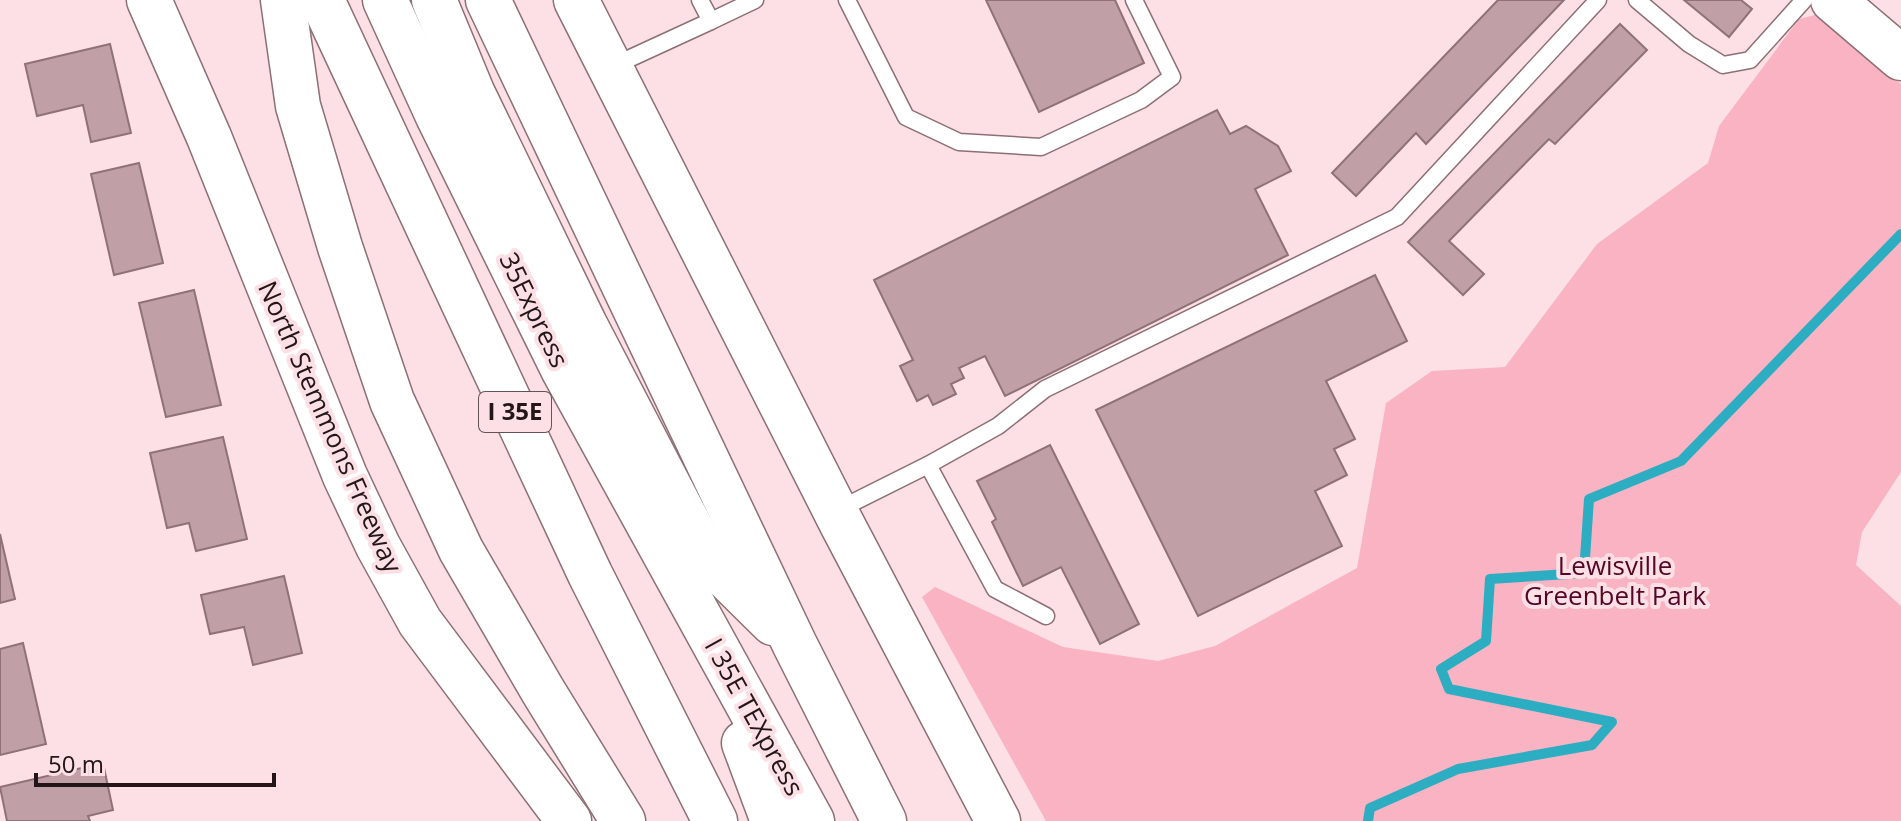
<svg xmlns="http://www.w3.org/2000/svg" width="1901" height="821" viewBox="0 0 1901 821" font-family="'Open Sans',sans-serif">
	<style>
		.green { fill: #fab3c3 }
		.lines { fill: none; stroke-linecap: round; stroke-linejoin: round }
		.stream { stroke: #2dadc1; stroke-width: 10 }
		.building { fill: #c09fa6; stroke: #907178; stroke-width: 2 }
		.lane-casing { stroke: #8d6f75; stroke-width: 19 }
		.secondary-casing { stroke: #8d6f75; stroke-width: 47 }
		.highway-casing { stroke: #8d6f75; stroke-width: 47 }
		.lane { stroke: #fff; stroke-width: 16 }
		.secondary { stroke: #fff; stroke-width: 44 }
		.highway { stroke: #fff; stroke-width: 44 }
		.labels { text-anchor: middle; stroke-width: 8; stroke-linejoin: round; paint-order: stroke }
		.shield { fill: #fce0e5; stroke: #635356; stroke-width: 2 }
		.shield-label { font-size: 24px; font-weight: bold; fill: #221618 }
		.street-label { font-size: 26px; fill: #221618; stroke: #fce0e5 }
		.park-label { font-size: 26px; fill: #550526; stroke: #fce0e5 }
	</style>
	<rect width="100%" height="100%" fill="#fce0e5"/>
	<!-- green -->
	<polygon class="green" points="1819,14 1901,84 1901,472 1862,532 1856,565 1901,606 1901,821 1046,821 922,597 935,587 1063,647 1158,661 1215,646 1357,568 1386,403 1432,371 1505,367 1597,244 1708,163 1719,126 1799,19"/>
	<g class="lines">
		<!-- stream -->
		<polyline class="stream" points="1368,821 1370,808 1458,769 1592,745 1612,722 1449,689 1441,669 1486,641 1490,579 1584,573 1589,499 1681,461 1901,234"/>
	</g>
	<!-- building -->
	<g class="building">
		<polygon points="986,0 1115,0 1144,63 1039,112"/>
		<polygon points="1498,0 1564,0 1426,144 1416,133 1356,196 1332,173"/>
		<polygon points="1684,0 1741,0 1752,9 1729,37"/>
		<polygon points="1620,24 1647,50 1555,144 1549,139 1449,241 1484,274 1463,295 1408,242"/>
		<polygon points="110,44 131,133 91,142 83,105 37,116 25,64"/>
		<polygon points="1217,110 1230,134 1246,126 1278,146 1291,171 1255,189 1288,255 1005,396 985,356 959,368 964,378 951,384 956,394 933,405 928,395 917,401 900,366 913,360 874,280"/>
		<polygon points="139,163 163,263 114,275 91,174"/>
		<polygon points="1375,275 1407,341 1326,381 1355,439 1334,449 1347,475 1315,491 1342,546 1198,616 1096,410"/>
		<polygon points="194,290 221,405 166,417 139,303"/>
		<polygon points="223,437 247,539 196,551 189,523 167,528 150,453"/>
		<polygon points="1050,445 1139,624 1100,644 1061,567 1023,586 992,522 996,519 977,481"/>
		<polygon points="0,534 15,599 0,603"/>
		<polygon points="284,576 302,653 253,665 244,627 210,634 201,595"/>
		<polygon points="23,643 46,744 0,755 0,649"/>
		<polygon points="103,763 113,810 88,816 90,821 7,821 0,787"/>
	</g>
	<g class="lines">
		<!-- lane casing -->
		<g class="lane-casing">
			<g id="lane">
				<polyline points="847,0 906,117 959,142 1041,147 1141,100 1172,77 1134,0"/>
				<polyline points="1637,0 1689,44 1723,65 1750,60 1804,0"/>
				<polyline points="711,21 755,0"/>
				<polyline points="611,67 711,21 700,0"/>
				<polyline points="928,465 995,589 1046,616"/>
				<polyline points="836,511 928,465 998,426 1045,389 1397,217 1598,0"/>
			</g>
		</g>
		<!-- secondary casing -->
		<g class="secondary-casing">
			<g id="secondary">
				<polyline points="149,0 209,137 345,476 378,546 420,622 569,821"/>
				<polyline points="576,0 842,524 998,821"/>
				<polyline points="1833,0 1901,58"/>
			</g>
		</g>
		<!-- highway casing -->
		<g class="highway-casing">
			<g id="highway">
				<polyline points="283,0 298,106 340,247 392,401 461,550 543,691 623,821"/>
				<polyline points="322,0 590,574 715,821"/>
				<polyline points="385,0 438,116 564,371 812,821"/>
				<polyline points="434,0 472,92 585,325 706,557 773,623"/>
				<polyline points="488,0 795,645 884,821"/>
				<polyline points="744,743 773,821"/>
			</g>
		</g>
		<!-- lane -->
		<use href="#lane" class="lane"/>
		<!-- secondary -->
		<use href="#secondary" class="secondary"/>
		<!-- highway -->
		<use href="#highway" class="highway"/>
	</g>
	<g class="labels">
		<!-- shield labels -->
		<rect class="shield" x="479" y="392" width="72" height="40" rx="6"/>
		<g class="shield-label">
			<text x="515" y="420">I 35E</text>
		</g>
		<!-- street labels -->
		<g class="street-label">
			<text transform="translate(534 310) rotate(64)" y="9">35Express</text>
			<text transform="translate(330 427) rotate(66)" y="9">North Stemmons Freeway</text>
			<text transform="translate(754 717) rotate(61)" y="9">I 35E TEXpress</text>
		</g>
		<!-- park labels -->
		<g class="park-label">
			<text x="1615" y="575">Lewisville<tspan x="1615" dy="30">Greenbelt Park</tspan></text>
		</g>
	</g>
	<!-- scale -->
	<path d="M36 773v12h238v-12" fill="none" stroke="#221618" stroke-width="4"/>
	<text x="48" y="773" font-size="24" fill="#221618" stroke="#fce0e5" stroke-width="6" paint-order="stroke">50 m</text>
</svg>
